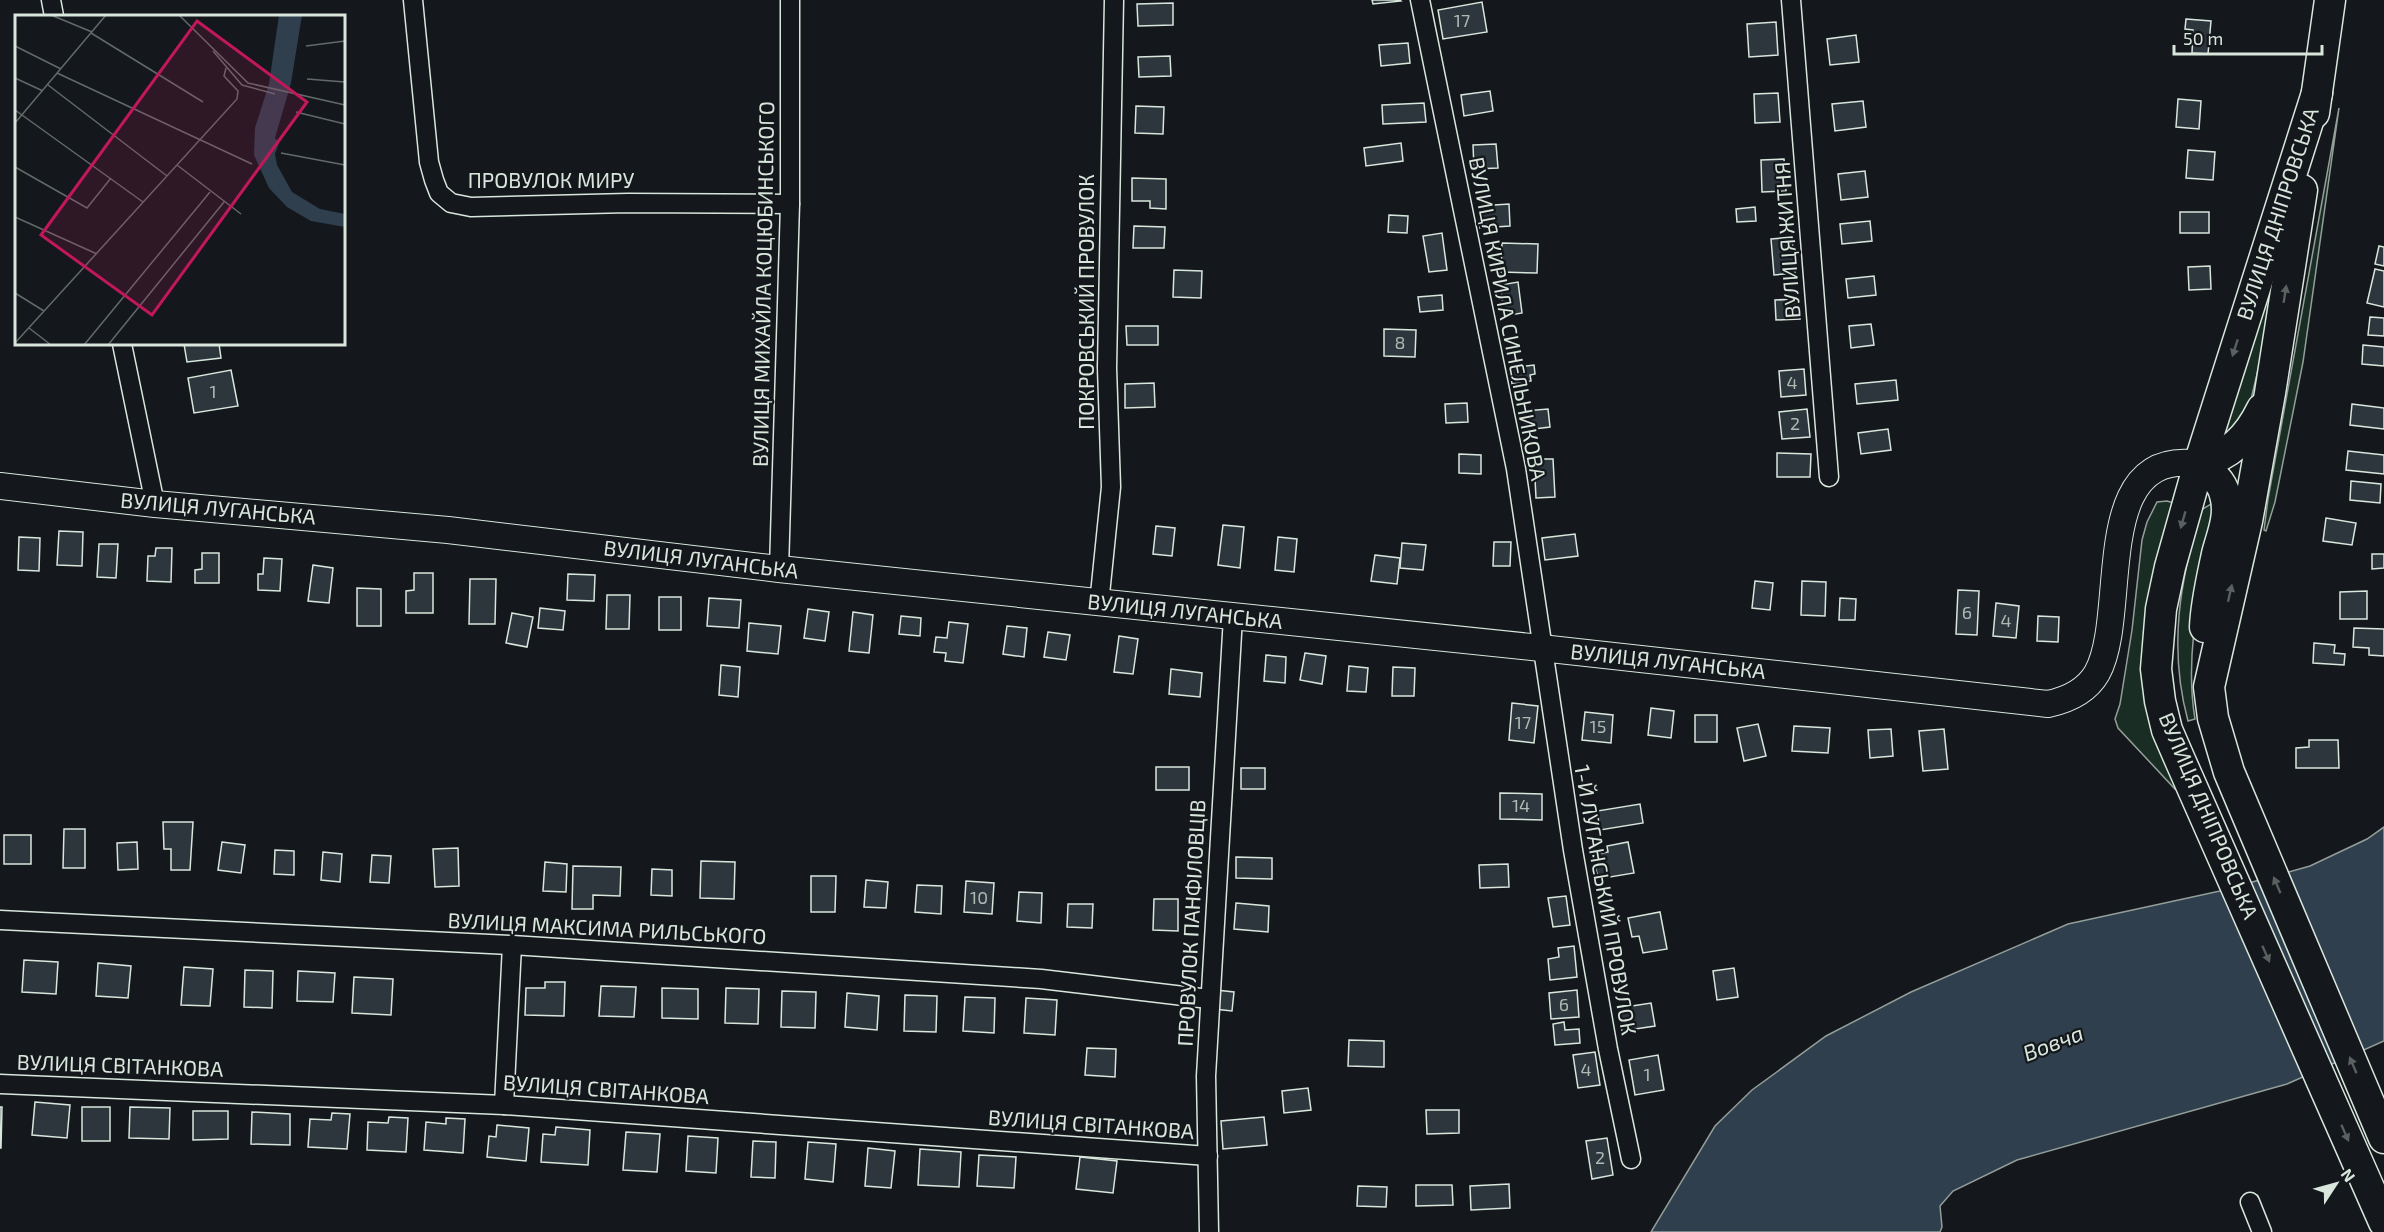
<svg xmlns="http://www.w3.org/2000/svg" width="2384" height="1232" viewBox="0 0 2384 1232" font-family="'Exo 2',sans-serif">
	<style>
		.green { fill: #1a2d24; stroke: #939e99; stroke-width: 1.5 }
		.water { fill: #2f3f4d; stroke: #939e99; stroke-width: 1.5 }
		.building { fill: #2c363c; stroke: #d8e6dc; stroke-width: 1.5 }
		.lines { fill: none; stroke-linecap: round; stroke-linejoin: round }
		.minor-casing { stroke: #d8e6dc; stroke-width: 21 }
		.secondary-casing { stroke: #d8e6dc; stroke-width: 28 }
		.trunk-casing { stroke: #d8e6dc; stroke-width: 33 }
		.minor { stroke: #14181c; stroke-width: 18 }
		.secondary { stroke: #14181c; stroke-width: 26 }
		.trunk { stroke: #14181c; stroke-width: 30 }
		.oneway { fill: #59605f }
		.labels { text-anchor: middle; stroke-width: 4.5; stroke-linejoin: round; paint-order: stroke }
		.number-label { font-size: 18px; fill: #adbab4 }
		.street-label { font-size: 21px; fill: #d8e6dc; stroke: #14181c }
		.water-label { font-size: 22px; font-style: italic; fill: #d8e6dc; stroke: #14181c }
		.inset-road { fill: none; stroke: #626a69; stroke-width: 1.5 }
		.view { fill: #c2185b; fill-opacity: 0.15; stroke: #c2185b; stroke-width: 3 }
		.inset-edge { fill: none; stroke: #d8e6dc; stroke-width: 3 }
	</style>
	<rect width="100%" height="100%" fill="#14181c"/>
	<!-- green -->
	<g class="green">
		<polygon points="2339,108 2303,362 2275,502 2266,531 2264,530 2268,499"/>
		<polygon points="2278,257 2265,341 2246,420 2221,439"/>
		<polygon points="2167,501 2177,504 2159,571 2182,792 2175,789 2118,728 2115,719 2120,704 2132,630 2142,540 2147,522 2157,502"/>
		<path d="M2211,504l5,2c-12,69 -33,142 -21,213l-7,2c-20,-74 -8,-140 13,-211z"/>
	</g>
	<!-- water -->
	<polygon class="water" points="2384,827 2384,1041 2287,1084 2017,1160 1953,1191 1940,1206 1942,1227 1940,1232 1651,1232 1715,1126 1752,1090 1826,1036 1911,992 2068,924 2220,891 2310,866 2367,839"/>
	<!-- building -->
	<g class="building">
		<polygon points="1372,0 1400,0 1401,1 1373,4"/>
		<polygon points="1482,2 1487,32 1443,39 1438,10"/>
		<polygon points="1173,3 1173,25 1138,26 1137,4"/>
		<polygon points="2186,19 2211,21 2208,54 2192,53 2193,30 2185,29"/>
		<polygon points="1776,22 1778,55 1749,57 1747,24"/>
		<polygon points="1856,35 1859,62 1830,65 1827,39"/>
		<polygon points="1408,43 1410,63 1381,66 1379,45"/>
		<polygon points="1170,56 1171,76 1139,77 1138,57"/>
		<polygon points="1490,91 1493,111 1464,116 1461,95"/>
		<polygon points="1778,93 1780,122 1755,123 1754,94"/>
		<polygon points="2178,99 2201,101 2199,129 2176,127"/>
		<polygon points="1863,101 1866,127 1835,131 1832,104"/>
		<polygon points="1424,103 1426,122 1383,124 1382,105"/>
		<polygon points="1136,106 1164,107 1163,134 1135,133"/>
		<polygon points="1401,143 1403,161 1366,166 1364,148"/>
		<polygon points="1496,144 1498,168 1474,169 1473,145"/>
		<polygon points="2188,150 2215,152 2213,180 2186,178"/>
		<polygon points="1784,159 1786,191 1762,192 1761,160"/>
		<polygon points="1865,171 1868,197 1841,200 1838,174"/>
		<polygon points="1132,178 1166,179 1166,209 1150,208 1150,201 1132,201"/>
		<polygon points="1509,204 1510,226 1480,228 1479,206"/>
		<polygon points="1755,207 1756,221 1737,222 1736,209"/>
		<rect x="2180" y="212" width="29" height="21"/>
		<polygon points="1389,215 1408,216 1407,233 1388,232"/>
		<polygon points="1870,221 1872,241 1842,244 1840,224"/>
		<polygon points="1134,226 1165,227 1164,248 1133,248"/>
		<polygon points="1442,233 1447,270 1429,272 1423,236"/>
		<polygon points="1792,237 1795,273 1774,275 1771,239"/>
		<polygon points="1502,243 1538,244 1537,273 1501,272"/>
		<polygon points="2379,246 2384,247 2384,266 2375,264"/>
		<polygon points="2210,266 2211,289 2189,290 2188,267"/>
		<polygon points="2375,269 2384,271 2384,307 2367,303"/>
		<polygon points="1174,270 1202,271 1201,298 1173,297"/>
		<polygon points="1874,276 1876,295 1848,298 1846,279"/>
		<polygon points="1518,282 1522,313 1505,316 1500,285"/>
		<polygon points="1442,295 1443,310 1420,312 1418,297"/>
		<polygon points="1799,299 1800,319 1776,320 1775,300"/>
		<polygon points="2370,317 2384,318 2384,336 2368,335"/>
		<polygon points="1871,324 1874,345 1851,348 1849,326"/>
		<polygon points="1126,326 1158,326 1158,345 1127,345"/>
		<polygon points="1384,329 1416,330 1415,357 1384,356"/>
		<polygon points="184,344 219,344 221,358 187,362"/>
		<polygon points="2363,345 2384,347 2384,366 2362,364"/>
		<polygon points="1534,365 1535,374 1530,375 1531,381 1512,384 1510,368"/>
		<polygon points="1804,369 1806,395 1781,397 1779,371"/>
		<polygon points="231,370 238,406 194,413 188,378"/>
		<polygon points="1896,380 1898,400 1857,404 1855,384"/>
		<polygon points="1154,383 1155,407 1125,408 1125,384"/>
		<polygon points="1467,403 1468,422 1446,423 1445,404"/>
		<polygon points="2352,404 2384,408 2384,429 2350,425"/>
		<polygon points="1548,409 1550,427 1526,430 1523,411"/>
		<polygon points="1807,409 1810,437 1782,439 1779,412"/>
		<polygon points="1888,429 1891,450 1861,454 1858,433"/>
		<polygon points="2348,451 2384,455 2384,474 2346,470"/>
		<polygon points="1777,453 1811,454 1810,477 1777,477"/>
		<polygon points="1459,454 1481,455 1481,474 1459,473"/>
		<polygon points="1534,459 1553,459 1555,497 1536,498"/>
		<polygon points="2351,481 2381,484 2380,503 2350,500"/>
		<polygon points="2326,518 2356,523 2352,545 2323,541"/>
		<polygon points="1223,525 1244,527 1240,568 1218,565"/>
		<polygon points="1156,526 1175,528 1172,556 1153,554"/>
		<polygon points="59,531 83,532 82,566 57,565"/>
		<polygon points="1575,534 1578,556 1545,560 1542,538"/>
		<polygon points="19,537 40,538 39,571 18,570"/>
		<polygon points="1278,537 1297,539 1294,572 1275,570"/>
		<polygon points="1494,542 1511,542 1510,566 1493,566"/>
		<polygon points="1402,543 1426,545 1423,570 1400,568"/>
		<polygon points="99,544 118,544 116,578 97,577"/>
		<polygon points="156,548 172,548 171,582 147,581 148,556 155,556"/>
		<polygon points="202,553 219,553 219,583 195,583 195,570 202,569"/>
		<polygon points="2372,554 2384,554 2384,568 2372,569"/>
		<polygon points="1375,555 1400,558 1397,584 1371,581"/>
		<polygon points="264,558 282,559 280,591 258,590 258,574 263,574"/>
		<polygon points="313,565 333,568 329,603 308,601"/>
		<polygon points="414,573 433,573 433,613 406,613 406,591 414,590"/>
		<polygon points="568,574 595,575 594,601 567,600"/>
		<polygon points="470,579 496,579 495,624 469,624"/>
		<polygon points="1755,581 1773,583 1770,610 1752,608"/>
		<polygon points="1802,581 1826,582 1825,616 1801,615"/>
		<polygon points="357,588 381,589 381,626 357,626"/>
		<polygon points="1958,590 1979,591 1977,635 1956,634"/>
		<polygon points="2367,591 2367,619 2340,619 2340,592"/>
		<polygon points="607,595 630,595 629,629 606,629"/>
		<rect x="659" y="597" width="22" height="33"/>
		<polygon points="709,598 741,600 739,628 707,626"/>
		<polygon points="1840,598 1856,599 1855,620 1839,620"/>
		<polygon points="1996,603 2019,606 2016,638 1993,636"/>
		<polygon points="540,608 565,611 563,630 538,628"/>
		<polygon points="808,609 829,612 825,641 804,638"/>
		<polygon points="853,612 873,615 869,653 849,651"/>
		<polygon points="512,613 533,617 527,647 506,643"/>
		<polygon points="901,616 921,618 920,636 899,634"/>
		<polygon points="2038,616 2059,617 2058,642 2037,641"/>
		<polygon points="949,622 968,624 963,663 945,661 946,653 934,652 936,637 947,638"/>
		<polygon points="749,623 781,626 778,654 747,651"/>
		<polygon points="1007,626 1027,628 1024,657 1003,654"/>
		<polygon points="2354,628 2384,629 2384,656 2369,655 2369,648 2353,647"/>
		<polygon points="1048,632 1070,635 1066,660 1044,657"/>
		<polygon points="1119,636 1138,639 1133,674 1114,672"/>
		<polygon points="2314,643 2335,645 2334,653 2345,654 2344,665 2313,663"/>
		<polygon points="1305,653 1326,656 1322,684 1300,680"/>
		<polygon points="1266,655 1286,657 1285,683 1264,681"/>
		<polygon points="721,665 740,667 738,697 719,695"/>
		<polygon points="1349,666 1368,668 1366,692 1347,691"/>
		<polygon points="1393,667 1415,668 1414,696 1392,696"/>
		<polygon points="1171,669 1202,673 1200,697 1169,694"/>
		<polygon points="1512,703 1538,706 1534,743 1509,740"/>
		<polygon points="1651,708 1674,711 1671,738 1648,735"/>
		<polygon points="1585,712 1613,715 1611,743 1582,740"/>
		<rect x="1695" y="715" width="22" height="27"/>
		<polygon points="1758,724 1766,756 1744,761 1737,728"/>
		<polygon points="1794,726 1830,728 1828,753 1792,751"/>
		<polygon points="1891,729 1893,756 1870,758 1868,730"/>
		<polygon points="1944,729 1948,769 1923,771 1919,731"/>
		<polygon points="2309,740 2338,740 2339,768 2296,768 2296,748 2309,747"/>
		<rect x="1156" y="767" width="33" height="23"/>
		<rect x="1241" y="768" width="24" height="21"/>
		<polygon points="1500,793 1542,794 1542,820 1500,819"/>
		<polygon points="1640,804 1643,823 1600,830 1597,811"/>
		<polygon points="163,822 193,822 190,870 171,870 171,849 164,849"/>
		<polygon points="64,829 85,829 85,868 63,868"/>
		<rect x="4" y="835" width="27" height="29"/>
		<polygon points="137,842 138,869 118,870 117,843"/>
		<polygon points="222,842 245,845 241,873 218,870"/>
		<polygon points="1628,842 1634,873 1598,879 1593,855 1608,852 1607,846"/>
		<polygon points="458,848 459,886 435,887 433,849"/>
		<polygon points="275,850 294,851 294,875 274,874"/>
		<polygon points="323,852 342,854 340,882 321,880"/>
		<polygon points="372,855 391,856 389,883 370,882"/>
		<polygon points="1236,857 1272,858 1272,879 1236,878"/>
		<polygon points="701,861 735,862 734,899 700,898"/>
		<polygon points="545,862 567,864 566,892 543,891"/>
		<polygon points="1508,864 1509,887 1480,888 1479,865"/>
		<polygon points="573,866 621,867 620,896 593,895 593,909 572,909"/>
		<polygon points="652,869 672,870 672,896 651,895"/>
		<polygon points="811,876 836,876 835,912 811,912"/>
		<polygon points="866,880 888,882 886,908 864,907"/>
		<polygon points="966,881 994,883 992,914 964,912"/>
		<polygon points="917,885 942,886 941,914 915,912"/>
		<polygon points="1019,892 1042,893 1041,923 1017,921"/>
		<polygon points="1566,896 1570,925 1553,927 1548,898"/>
		<polygon points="1154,899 1178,899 1178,931 1153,930"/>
		<polygon points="1236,903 1269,906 1268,932 1234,929"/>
		<polygon points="1068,904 1093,904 1092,928 1067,927"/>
		<polygon points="1660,912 1667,949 1643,953 1639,936 1632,937 1628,918"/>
		<polygon points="1574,946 1577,977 1550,980 1548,959 1559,957 1558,948"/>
		<polygon points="24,960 58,962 56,994 22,992"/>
		<polygon points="98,963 131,966 128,998 96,996"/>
		<polygon points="184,967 213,969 210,1006 181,1005"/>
		<polygon points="1734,968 1738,997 1717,1000 1713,971"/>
		<polygon points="245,970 273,971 272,1008 244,1007"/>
		<polygon points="298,971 335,973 333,1002 297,1001"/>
		<polygon points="354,977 393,979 391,1015 352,1013"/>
		<polygon points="545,982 565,982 564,1016 525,1015 526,988 545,988"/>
		<polygon points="601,986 636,987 634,1017 599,1016"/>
		<polygon points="662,988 698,989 698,1019 662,1018"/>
		<polygon points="726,988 759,989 758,1024 725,1023"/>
		<polygon points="1216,990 1234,992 1232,1011 1214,1009"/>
		<polygon points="1577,990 1579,1017 1551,1019 1549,993"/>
		<polygon points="782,991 816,992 815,1028 781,1027"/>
		<polygon points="847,993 879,996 877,1030 845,1027"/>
		<polygon points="905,995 937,996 936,1032 904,1031"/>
		<polygon points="965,997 995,998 994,1033 963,1031"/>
		<polygon points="1026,998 1057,1000 1055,1035 1024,1033"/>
		<polygon points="1651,1003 1655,1026 1622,1031 1619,1008"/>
		<polygon points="1564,1022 1565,1030 1579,1029 1580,1043 1555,1045 1553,1024"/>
		<polygon points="1349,1040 1384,1041 1384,1067 1348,1066"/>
		<polygon points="1087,1048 1116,1049 1115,1077 1085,1075"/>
		<polygon points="1595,1052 1600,1085 1578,1088 1573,1055"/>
		<polygon points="1658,1055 1664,1090 1635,1095 1629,1060"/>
		<polygon points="1308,1088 1311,1110 1284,1113 1282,1091"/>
		<polygon points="35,1102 70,1105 67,1138 32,1135"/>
		<polygon points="0,1107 2,1107 1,1148 0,1148"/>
		<rect x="82" y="1107" width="28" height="34"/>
		<polygon points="130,1107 170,1108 169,1139 129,1138"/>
		<polygon points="1426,1110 1459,1110 1459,1133 1427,1134"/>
		<polygon points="193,1111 228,1111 228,1139 193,1140"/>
		<polygon points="252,1112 290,1114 290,1145 251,1144"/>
		<polygon points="332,1113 350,1114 347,1149 308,1147 310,1119 331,1120"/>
		<polygon points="389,1117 408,1118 406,1152 367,1150 368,1122 388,1123"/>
		<polygon points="1264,1117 1267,1145 1223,1149 1221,1121"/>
		<polygon points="446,1118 465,1119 463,1153 424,1150 426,1122 446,1124"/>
		<polygon points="497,1125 529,1128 526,1161 487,1157 489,1136 496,1137"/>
		<polygon points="556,1127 590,1130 588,1165 541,1162 543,1134 555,1135"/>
		<polygon points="626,1132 660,1134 657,1172 623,1170"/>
		<polygon points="688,1136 718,1138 716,1173 686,1171"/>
		<polygon points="1607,1138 1613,1175 1592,1179 1586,1141"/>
		<polygon points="753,1141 776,1142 775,1178 751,1177"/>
		<polygon points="808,1142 836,1144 833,1182 805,1179"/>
		<polygon points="868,1148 895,1151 891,1188 865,1186"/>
		<polygon points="920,1149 961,1152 959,1187 918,1185"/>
		<polygon points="979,1155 1016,1157 1014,1188 977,1186"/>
		<polygon points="1080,1157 1117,1161 1113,1193 1076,1189"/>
		<polygon points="1509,1184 1510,1208 1471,1210 1470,1186"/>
		<polygon points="1416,1185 1452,1185 1453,1205 1416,1206"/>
		<polygon points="1358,1186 1387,1187 1386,1207 1357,1206"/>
	</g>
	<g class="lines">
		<!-- minor casing -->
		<g class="minor-casing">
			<g id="minor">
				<polyline points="51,0 54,16"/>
				<polyline points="413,0 429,162 434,180 439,193 451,203 471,207 628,203 790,204"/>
				<polyline points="1420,0 1516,469 1573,850 1608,1049 1631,1159"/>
				<polyline points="1791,0 1829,477"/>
				<polyline points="122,344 155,504"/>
				<polyline points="779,569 790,204 790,0"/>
				<polyline points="1099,604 1111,487 1107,368 1114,0"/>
				<polyline points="0,920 512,945 1041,979 1209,999"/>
				<polyline points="0,1084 504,1105 1208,1156"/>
				<polyline points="504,1105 512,945"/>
				<polyline points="2250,1202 2262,1232"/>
				<polyline points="1209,1232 1206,1076 1233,617"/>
			</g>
		</g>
		<!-- secondary casing -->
		<g class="secondary-casing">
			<path id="secondary" d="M0,486l155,18 293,26 331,39 762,79 507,56c19,-4 38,-12 49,-31 33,-59 -9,-226 102,-209"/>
		</g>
		<!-- trunk casing -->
		<g class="trunk-casing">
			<g id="trunk">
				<polyline points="2317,93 2199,464 2170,567 2161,609 2156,669 2160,701 2167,730 2180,760 2384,1222"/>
				<polyline points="2314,113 2330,0"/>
				<polyline points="2302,190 2270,393 2247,521 2209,687 2213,718 2229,772 2384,1138"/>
				<path d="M2199,464c11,8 23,17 26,31 6,20 -3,40 -8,59 -5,24 -11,49 -12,73"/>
				<path d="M2199,464c31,-9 49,-26 63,-55"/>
			</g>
		</g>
		<!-- minor -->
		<use href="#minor" class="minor"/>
		<!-- secondary -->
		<use href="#secondary" class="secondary"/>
		<!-- trunk -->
		<use href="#trunk" class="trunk"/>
	</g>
	<!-- one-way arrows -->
	<defs><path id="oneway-solid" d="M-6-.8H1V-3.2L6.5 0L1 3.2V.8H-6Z" transform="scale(1.5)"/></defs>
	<g class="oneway">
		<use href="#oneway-solid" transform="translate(2285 294) rotate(-81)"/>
		<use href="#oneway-solid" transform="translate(2235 348) rotate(108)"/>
		<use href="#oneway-solid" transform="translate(2183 520) rotate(106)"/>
		<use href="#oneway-solid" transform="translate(2230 593) rotate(-77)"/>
		<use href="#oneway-solid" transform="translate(2277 885) rotate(-113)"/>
		<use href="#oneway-solid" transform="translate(2266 954) rotate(66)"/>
		<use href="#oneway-solid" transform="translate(2353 1065) rotate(-113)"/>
		<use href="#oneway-solid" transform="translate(2345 1133) rotate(66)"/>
	</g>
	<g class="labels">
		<!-- number labels -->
		<g class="number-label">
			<text x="1462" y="27">17</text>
			<text x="1400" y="349">8</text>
			<text x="1792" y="389">4</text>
			<text x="213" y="398">1</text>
			<text x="1795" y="430">2</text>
			<text x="1967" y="619">6</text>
			<text x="2006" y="627">4</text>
			<text x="1523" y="729">17</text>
			<text x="1598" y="733">15</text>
			<text x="1521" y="812">14</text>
			<text x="979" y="904">10</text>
			<text x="1564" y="1011">6</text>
			<text x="1586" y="1076">4</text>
			<text x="1647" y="1081">1</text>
			<text x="1600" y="1164">2</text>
		</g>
		<!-- street labels -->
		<g class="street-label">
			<text x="551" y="188">ПРОВУЛОК МИРУ</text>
			<text transform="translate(2278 214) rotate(-72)" y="7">ВУЛИЦЯ ДНІПРОВСЬКА</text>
			<text transform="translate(1788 240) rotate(-94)" y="7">ВУЛИЦЯ ЖИТНЯ</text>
			<text transform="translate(764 284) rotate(-89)" y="7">ВУЛИЦЯ МИХАЙЛА КОЦЮБИНСЬКОГО</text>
			<text transform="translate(1087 302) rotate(-90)" y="7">ПОКРОВСЬКИЙ ПРОВУЛОК</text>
			<text transform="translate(1507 319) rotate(79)" y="7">ВУЛИЦЯ КИРИЛА СИНЕЛЬНИКОВА</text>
			<text transform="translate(218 509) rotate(5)" y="7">ВУЛИЦЯ ЛУГАНСЬКА</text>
			<text transform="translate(701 560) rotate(7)" y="7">ВУЛИЦЯ ЛУГАНСЬКА</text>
			<text transform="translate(1185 612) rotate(6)" y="7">ВУЛИЦЯ ЛУГАНСЬКА</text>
			<text transform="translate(1668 662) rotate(6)" y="7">ВУЛИЦЯ ЛУГАНСЬКА</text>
			<text transform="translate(2208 816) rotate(67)" y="7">ВУЛИЦЯ ДНІПРОВСЬКА</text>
			<text transform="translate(1605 900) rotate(80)" y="7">1-Й ЛУГАНСЬКИЙ ПРОВУЛОК</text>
			<text transform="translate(1192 923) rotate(-87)" y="7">ПРОВУЛОК ПАНФІЛОВЦІВ</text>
			<text transform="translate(607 929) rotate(3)" y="7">ВУЛИЦЯ МАКСИМА РИЛЬСЬКОГО</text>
			<text transform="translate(120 1066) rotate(2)" y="7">ВУЛИЦЯ СВІТАНКОВА</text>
			<text transform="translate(606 1090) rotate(4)" y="7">ВУЛИЦЯ СВІТАНКОВА</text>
			<text transform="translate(1091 1125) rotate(4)" y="7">ВУЛИЦЯ СВІТАНКОВА</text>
		</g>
		<!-- water labels -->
		<g class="water-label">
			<text transform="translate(2053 1043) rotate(-21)" y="8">Вовча</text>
		</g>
	</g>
	<!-- overview -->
	<g transform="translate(15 15)">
		<rect width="330" height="330" fill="#14181c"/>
		<path d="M264,0h23l-11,68 -16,55 4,5 -4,11 2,11 15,27 28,17 25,5v13l-34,-6 -24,-14 -18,-19 -15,-33 1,-27 14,-44z" fill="#2f3f4d"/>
		<path class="inset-road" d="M36,0l41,17M164,0l69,68 97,22M76,18l112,69M0,31l46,23M291,31l39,-5M198,36l29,34 33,9M42,58l195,91M0,63l28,13M292,64l38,3M33,70l119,91M0,95l128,92M281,97l49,12M0,108l91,-108M266,138l64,12M162,150l64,49M0,152l72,41 24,-30M0,202l82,37M0,278l29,18M14,313l22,17M0,328l222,-244 1,-8 -14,-15 2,-8M69,330l126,-153M93,330l116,-143"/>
		<path class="view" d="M182,6l110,81 -155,213 -111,-80z"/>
		<rect width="330" height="330" class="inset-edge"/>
	</g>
	<!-- north arrow -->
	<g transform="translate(2336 1184) rotate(54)" stroke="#14181c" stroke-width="4.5" paint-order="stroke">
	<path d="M0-4.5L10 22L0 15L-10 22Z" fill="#d8e6dc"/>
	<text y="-9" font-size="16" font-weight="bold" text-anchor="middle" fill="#d8e6dc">N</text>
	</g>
	<!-- scale -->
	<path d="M2174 45v9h148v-9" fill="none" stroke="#d8e6dc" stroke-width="3"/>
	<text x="2183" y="45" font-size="18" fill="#d8e6dc" stroke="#14181c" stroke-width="4.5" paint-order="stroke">50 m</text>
</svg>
